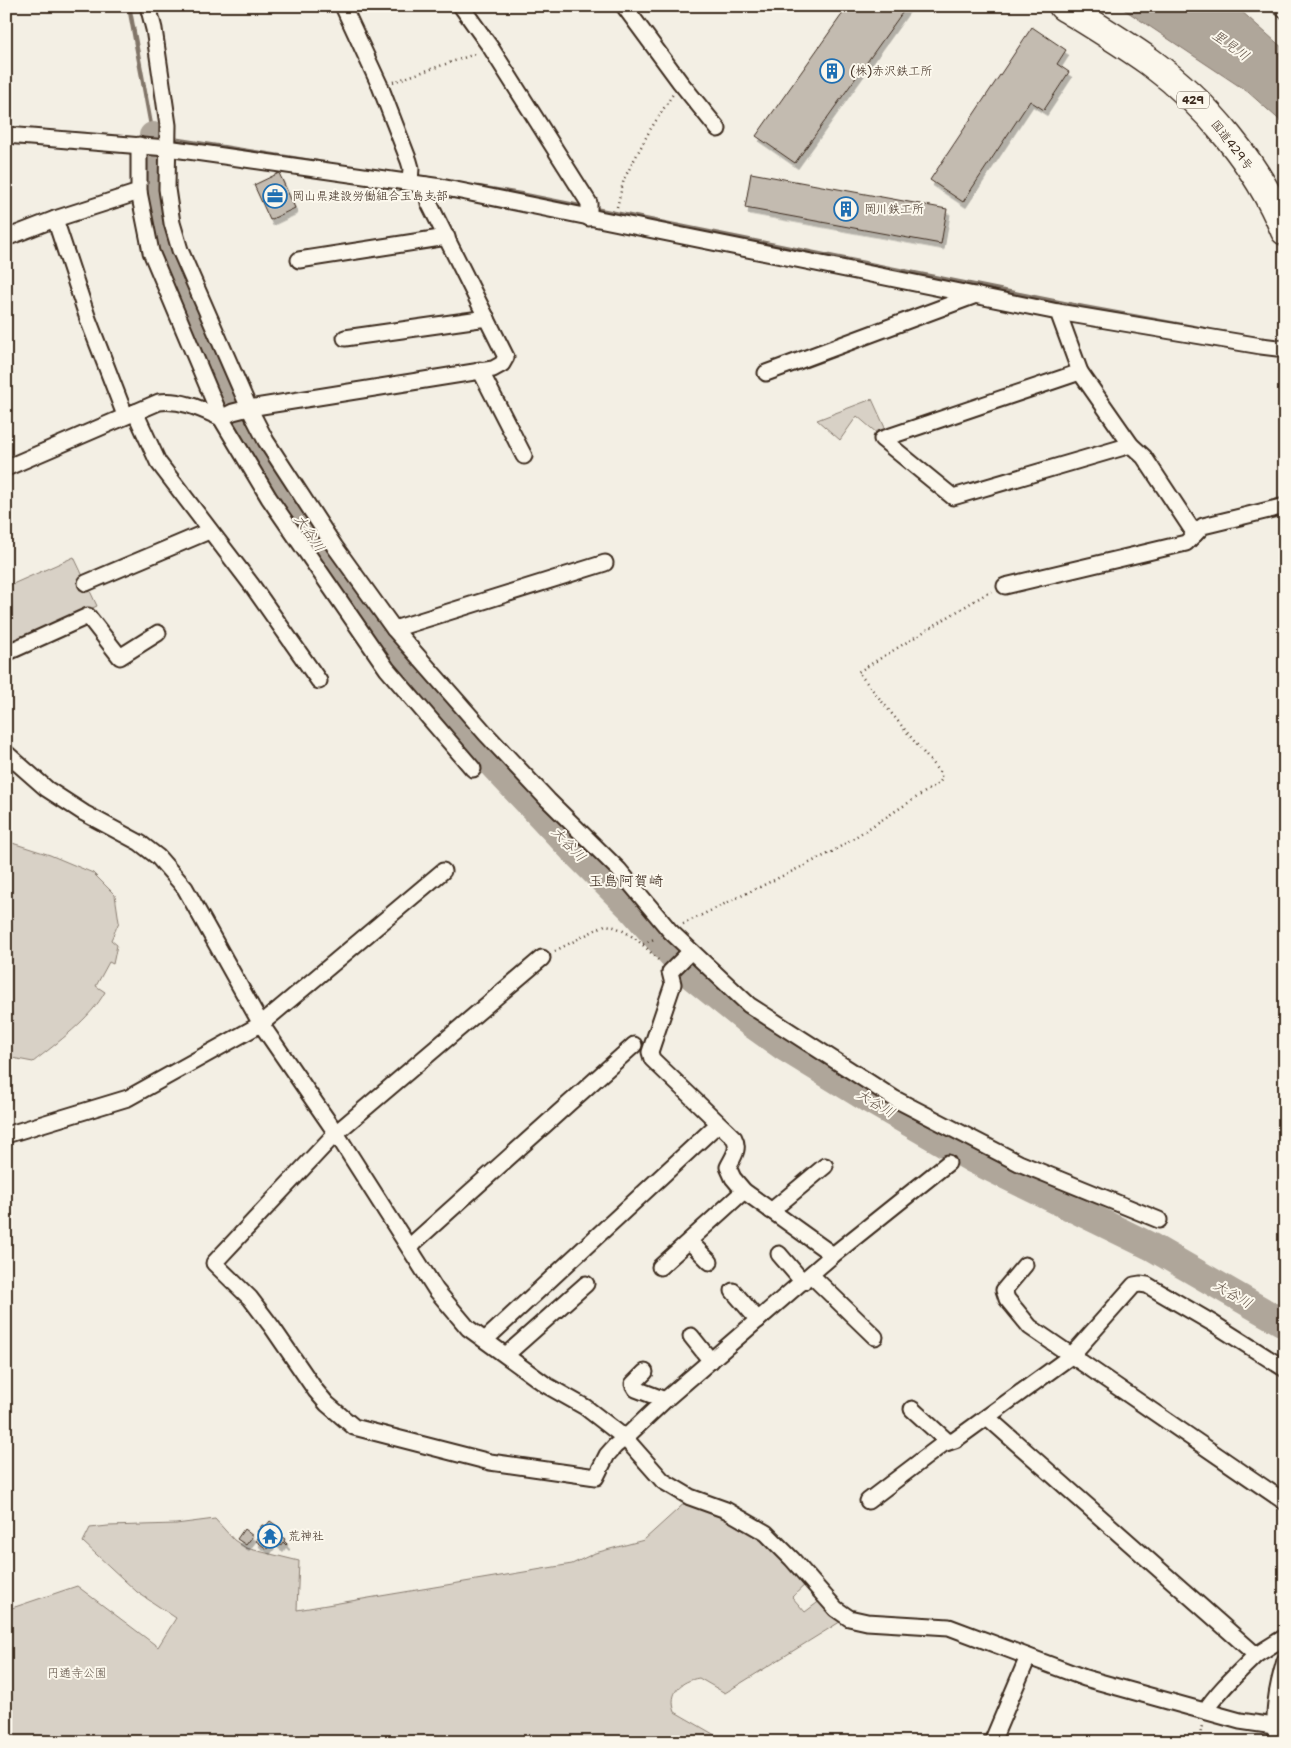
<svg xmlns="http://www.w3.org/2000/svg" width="1291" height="1748" viewBox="0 0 1291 1748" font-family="'Shantell Sans','Klee One',sans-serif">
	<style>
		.green { fill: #d8d1c6; stroke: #8a7e72 }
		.water { fill: #afa69a; stroke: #817468 }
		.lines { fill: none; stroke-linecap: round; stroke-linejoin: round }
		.stream { stroke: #817468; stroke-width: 4.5 }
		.river { stroke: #afa69a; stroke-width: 28 }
		.building { fill: #c3bbb0; stroke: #3b2a1e; filter: url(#shadow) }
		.street-casing { stroke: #3b2a1e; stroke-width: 19 }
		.highway-casing { stroke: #3b2a1e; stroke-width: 31 }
		.path { stroke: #3b2a1e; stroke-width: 2.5; stroke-dasharray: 1 4; stroke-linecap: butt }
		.street { stroke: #fbf7ec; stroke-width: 15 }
		.highway { stroke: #fbf7ec; stroke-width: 28 }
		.labels { text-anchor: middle; stroke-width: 4; stroke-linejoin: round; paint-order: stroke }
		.shield { fill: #fbf7ec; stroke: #75685c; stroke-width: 1 }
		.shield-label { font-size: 11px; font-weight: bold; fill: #3b2a1e }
		.poi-label { font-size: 12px; fill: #3b2a1e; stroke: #fbf7ec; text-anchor: start }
		.street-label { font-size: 12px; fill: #3b2a1e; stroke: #fbf7ec }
		.park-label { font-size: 12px; fill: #625448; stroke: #fbf7ec }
		.water-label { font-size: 14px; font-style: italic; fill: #645549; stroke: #fbf7ec }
		.quarter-label { font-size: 15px; fill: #3b2a1e; stroke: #fbf7ec }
	</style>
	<defs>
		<filter id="shadow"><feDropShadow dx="3" dy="5.5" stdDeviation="0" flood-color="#0004"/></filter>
	</defs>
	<rect width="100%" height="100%" fill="#f3efe4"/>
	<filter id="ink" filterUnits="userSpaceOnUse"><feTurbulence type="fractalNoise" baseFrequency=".02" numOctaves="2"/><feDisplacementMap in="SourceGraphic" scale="10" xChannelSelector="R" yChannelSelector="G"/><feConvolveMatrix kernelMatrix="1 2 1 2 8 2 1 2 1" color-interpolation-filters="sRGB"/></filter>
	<g filter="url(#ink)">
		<!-- green -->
		<g class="green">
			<polygon points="872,399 886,430 878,434 857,416 840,440 817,420"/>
			<polygon points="74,557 97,606 6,647 6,587"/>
			<path d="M6,841l44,14 43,18 22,22 4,27 -8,18 6,5 -4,19 -4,-2 -13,24 9,6c-14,26 -49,52 -72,70l-21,-4 -6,1z"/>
			<path d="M688,1500l62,27 58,55 -16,15 13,15 16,-12 22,20 -118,73 -26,-15c-18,3 -31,14 -24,34l52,30h-721v-132l71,-24 81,61 18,-29 -39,-26 -54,-50 7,-14 18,-2 68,-2 39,-5 19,21 12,8 53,13 -2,49 275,-46 23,-11 49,-13z"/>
		</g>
		<!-- water -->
		<polygon class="water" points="1119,6 1235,6 1240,10 1285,50 1285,125 1248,92"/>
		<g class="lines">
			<!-- stream -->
			<g class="stream">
				<polyline points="129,6 153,136 317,162"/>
				<polyline points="478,187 520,194 1083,307 1209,330"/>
			</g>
			<!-- river -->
			<polyline class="river" points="153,136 153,195 163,246 233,412 272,478 350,591 400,657 458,728 572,849 633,910 687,972 749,1022 784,1047 870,1100 972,1159 1152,1247 1285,1324"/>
		</g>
		<!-- building -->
		<g class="building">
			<polygon points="848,6 907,6 795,163 756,136"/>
			<polygon points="1032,27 1066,50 1057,64 1069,72 1044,110 1030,101 963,202 930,180"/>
			<polygon points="279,173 295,208 270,220 254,185"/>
			<polygon points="751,173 947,209 941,244 745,208"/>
			<polygon points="270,1521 280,1528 277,1533 285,1539 284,1541 287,1544 286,1545 283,1542 280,1546 273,1541 267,1549 256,1541 260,1534 257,1532 262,1525 266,1526"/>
			<polygon points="244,1529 253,1536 246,1545 237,1539"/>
		</g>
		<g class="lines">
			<!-- street casing -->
			<g class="street-casing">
				<g id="street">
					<polyline points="148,6 154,29 168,125 167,189 172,223 180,250 249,408 266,441 335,547 394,629 486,734 548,800 619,870 670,931 749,1005 895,1099 1019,1163 1159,1220"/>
					<polyline points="343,6 380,86 409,161 411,168 410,182"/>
					<polyline points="461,6 491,48 589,203 589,218"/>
					<polyline points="624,6 680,82 718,129"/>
					<polyline points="1280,6 1285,10"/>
					<polyline points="6,135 167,148 441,187 1058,312 1080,372 1131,445 1144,457 1195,534 1203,526 1285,506"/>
					<polyline points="139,192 151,252 221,418 269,498 387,669 473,769"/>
					<polyline points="55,219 88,319 125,415"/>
					<polyline points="6,238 55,219 139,192 139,145"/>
					<polyline points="299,260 447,237"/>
					<polyline points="1058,312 1261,346 1285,349"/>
					<polyline points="345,338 487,318"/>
					<polyline points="480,370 524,456"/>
					<polyline points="1080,372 882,439 953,497 1131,445"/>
					<polyline points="766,373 976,295"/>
					<polyline points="135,412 158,462 251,584 319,681"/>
					<path d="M6,468l153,-66c22,-3 42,7 62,16l12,-6 16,-4 244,-39 9,-5 4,-7 -77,-154 -3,-18"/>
					<polyline points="86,583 209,531"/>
					<polyline points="1005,586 1186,543 1195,534"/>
					<polyline points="394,629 605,563"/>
					<polyline points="6,653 88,616 120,657 158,633"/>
					<polyline points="6,753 47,789 84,813 140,843 158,857 185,888 261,1024 336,1133 436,1290 468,1328 546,1385 585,1407 625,1438 663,1481 690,1497 726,1510 766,1533 792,1559 836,1609 849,1618 867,1622 949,1627 1085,1678 1240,1721 1274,1726"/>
					<path d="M542,958l-206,175 -122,130 36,35 22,29 44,64 11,13 27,23 136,35 106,15 11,-22 8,-9 10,-8 40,-38 168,-145 -89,-64 -11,-13 -5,-11c5,-10 12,-18 6,-29l-82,-79 -2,-7 2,-6 21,-62 -3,-12 21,-21"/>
					<polyline points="6,1135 128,1098 261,1024 443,871"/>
					<polyline points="771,1211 825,1166"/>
					<polyline points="689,1241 710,1262"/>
					<polyline points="409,1247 634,1045"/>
					<polyline points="779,1254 803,1282"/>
					<polyline points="833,1255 948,1163"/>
					<polyline points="1025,1265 1004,1290 1007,1299 1030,1327 1285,1502"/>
					<polyline points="660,1267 744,1191"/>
					<polyline points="811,1275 875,1337"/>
					<polyline points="733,1291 758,1320"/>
					<polyline points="691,1336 711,1361"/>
					<polyline points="485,1340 718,1124"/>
					<polyline points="506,1355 586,1284"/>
					<polyline points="645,1372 633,1384 636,1389 665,1400"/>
					<polyline points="912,1409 948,1442"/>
					<polyline points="987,1417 1256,1655 1285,1637"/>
					<polyline points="868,1501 943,1444 955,1440 1071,1356 1134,1285 1140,1284 1147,1285 1214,1324 1285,1369"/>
					<path d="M1205,1711c14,-21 33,-38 51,-56"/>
					<polyline points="992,1742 1028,1657"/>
					<path d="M1277,1742c-5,-28 0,-54 8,-81"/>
				</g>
			</g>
			<!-- highway casing -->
			<g class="highway-casing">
				<path id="highway" d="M1063,6c29,18 59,36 87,56 57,42 108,103 135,169"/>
			</g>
			<!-- path -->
			<g class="path">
				<polyline points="393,82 478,53"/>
				<polyline points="617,207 624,179 650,130 673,94"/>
				<polyline points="683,924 832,852 939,783 942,779 940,773 858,672 984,595 992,591"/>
				<polyline points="643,944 656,938"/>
				<path d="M555,951l50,-26c21,2 41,22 55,37"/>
				<polyline points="1199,1742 1202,1725"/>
			</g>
			<!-- street -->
			<use href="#street" class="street"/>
			<!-- highway -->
			<use href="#highway" class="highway"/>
		</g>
	</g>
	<!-- icons -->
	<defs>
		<g id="building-ring" transform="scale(1.25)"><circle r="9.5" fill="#fbf7ec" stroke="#1f6fb2" stroke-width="1.5"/><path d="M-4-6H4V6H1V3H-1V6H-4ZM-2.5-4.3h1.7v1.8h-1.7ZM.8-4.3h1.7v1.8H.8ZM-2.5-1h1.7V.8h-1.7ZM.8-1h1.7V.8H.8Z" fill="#1f6fb2"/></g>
		<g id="office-ring" transform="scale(1.25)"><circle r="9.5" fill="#fbf7ec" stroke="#1f6fb2" stroke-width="1.5"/><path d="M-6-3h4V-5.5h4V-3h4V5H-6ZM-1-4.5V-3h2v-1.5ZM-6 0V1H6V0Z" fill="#1f6fb2"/></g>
		<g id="temple-ring" transform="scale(1.25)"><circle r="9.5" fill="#fbf7ec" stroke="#1f6fb2" stroke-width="1.5"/><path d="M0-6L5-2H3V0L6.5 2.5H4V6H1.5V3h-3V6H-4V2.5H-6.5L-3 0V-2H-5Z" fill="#1f6fb2"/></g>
	</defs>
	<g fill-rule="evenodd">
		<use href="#building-ring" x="832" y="71"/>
		<use href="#office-ring" x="275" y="196"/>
		<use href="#building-ring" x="846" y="209"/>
		<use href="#temple-ring" x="270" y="1536"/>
	</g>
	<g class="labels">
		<!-- shield labels -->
		<rect class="shield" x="1177" y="91.5" width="32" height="17" rx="4"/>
		<g class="shield-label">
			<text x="1193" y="104">429</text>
		</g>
		<!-- poi labels -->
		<g class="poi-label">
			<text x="850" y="75">(株)赤沢鉄工所</text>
			<text x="292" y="200">岡山県建設労働組合玉島支部</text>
			<text x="864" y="213">岡川鉄工所</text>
			<text x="288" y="1540">荒神社</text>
		</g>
		<!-- street labels -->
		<g class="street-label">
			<text transform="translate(1232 145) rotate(52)" y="4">国道429号</text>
		</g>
		<!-- park labels -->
		<g class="park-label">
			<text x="77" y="1677">円通寺公園</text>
		</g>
		<!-- water labels -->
		<g class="water-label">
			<text transform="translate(1231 45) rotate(36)" y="5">里見川</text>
			<text transform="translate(310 533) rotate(56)" y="5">大谷川</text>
			<text transform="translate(569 844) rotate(46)" y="5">大谷川</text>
			<text transform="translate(876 1103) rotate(31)" y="5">大谷川</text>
			<text transform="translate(1233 1294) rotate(30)" y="5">大谷川</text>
		</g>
		<!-- quarter labels -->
		<g class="quarter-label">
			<text x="626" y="886">玉島阿賀崎</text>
		</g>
	</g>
	<!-- margin -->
	<rect width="1291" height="1748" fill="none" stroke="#fbf7ec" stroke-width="25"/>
	<rect x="12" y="12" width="1266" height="1723" fill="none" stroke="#3b2a1e" stroke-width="2" filter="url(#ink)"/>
</svg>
